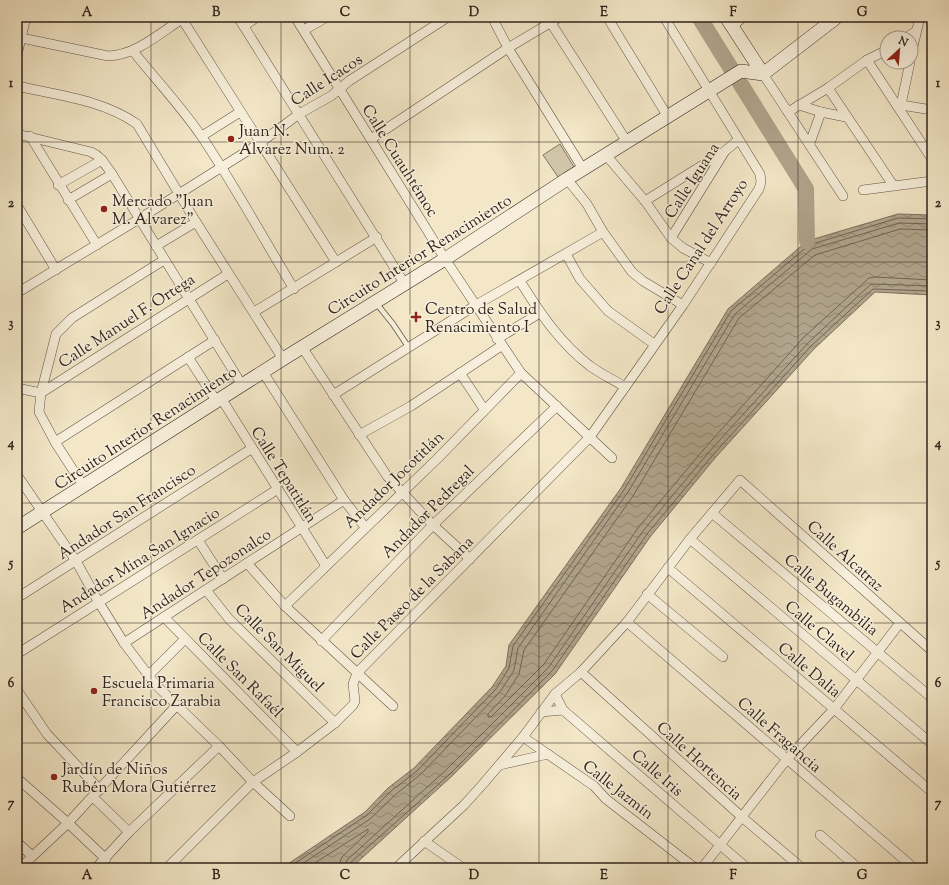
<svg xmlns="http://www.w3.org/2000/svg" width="949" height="885" viewBox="0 0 949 885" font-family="'Sorts Mill Goudy',serif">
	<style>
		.garden { fill: #d2c6aa; stroke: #827564 }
		.water { fill: url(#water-waves); stroke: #7e7160 }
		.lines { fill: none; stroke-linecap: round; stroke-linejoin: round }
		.shore { stroke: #716455; stroke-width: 1 }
		.river { stroke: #b1a58d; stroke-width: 16 }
		.lane-casing { stroke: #625548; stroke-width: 6 }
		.street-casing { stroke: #625548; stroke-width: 10 }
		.secondary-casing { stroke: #31241d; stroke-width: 14 }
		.lane { stroke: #f7efdb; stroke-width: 4.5 }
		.street { stroke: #f7efdb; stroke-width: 9 }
		.secondary { stroke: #f7efdb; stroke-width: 13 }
		.grid { fill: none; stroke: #31241d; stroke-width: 1; stroke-opacity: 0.55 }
		.poi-dot { fill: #8f2418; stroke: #f7efdb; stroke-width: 1.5 }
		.labels { text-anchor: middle; stroke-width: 3; stroke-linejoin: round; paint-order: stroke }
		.street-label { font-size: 16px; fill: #31241d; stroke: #f7efdb }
		.poi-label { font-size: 16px; fill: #31241d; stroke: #f7efdb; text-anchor: start }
		.neatline { fill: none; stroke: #31241d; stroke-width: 1.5 }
		.grid-label { font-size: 13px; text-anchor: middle; font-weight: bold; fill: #31241d }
	</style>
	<defs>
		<pattern id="water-waves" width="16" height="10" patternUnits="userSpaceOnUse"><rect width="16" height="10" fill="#b1a58d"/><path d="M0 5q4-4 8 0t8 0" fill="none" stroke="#918673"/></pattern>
	</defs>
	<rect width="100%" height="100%" fill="#f3e7c7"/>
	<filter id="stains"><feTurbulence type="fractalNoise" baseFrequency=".005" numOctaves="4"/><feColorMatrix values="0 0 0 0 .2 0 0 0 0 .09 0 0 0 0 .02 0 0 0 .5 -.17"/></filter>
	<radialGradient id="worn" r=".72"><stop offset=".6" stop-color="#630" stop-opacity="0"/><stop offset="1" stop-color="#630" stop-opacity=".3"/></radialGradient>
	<!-- garden -->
	<polygon class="garden" points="560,144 574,167 558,177 543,155"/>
	<!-- water -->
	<polygon class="water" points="898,214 932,215 932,295 875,292 814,349 715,458 650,537 555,674 452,776 351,868 282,868 365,812 388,788 414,768 492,687 506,666 509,645 621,488 728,309 807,241"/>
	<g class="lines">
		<!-- shore -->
		<g class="shore">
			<polyline points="932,230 900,229 815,255 739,318 633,496 524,650 519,674 505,696 488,714 488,717 491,717 544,664 638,528 704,449 803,338 869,278 875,277 932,280"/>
			<polyline points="288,868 367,815 391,791 417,771 496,689 509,668 513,646 624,490 731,311 809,245 898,218 932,219"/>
			<polyline points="296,868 370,819 395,795 421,774 500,692 514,670 518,648 628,492 735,314 812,249 899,223 932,224"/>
			<polyline points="307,868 368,829 368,832 342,857 338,868"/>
			<polyline points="344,868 347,860 446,770 548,668 643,531 708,453 808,343 871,284 932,286"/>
			<polyline points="349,868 350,863 450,774 552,671 647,534 712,456 811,346 873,289 932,291"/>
		</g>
		<!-- river -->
		<polyline class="river" points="699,17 806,189 807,241"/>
		<!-- lane casing -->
		<g class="lane-casing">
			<polyline id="lane" points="376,303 393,324 409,348"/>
		</g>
		<!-- street casing -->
		<g class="street-casing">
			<g id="street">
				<polyline points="238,17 404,283"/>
				<polyline points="295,17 445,259 521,373 612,458"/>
				<polyline points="492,17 508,48 583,169"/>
				<polyline points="607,17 668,117"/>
				<polyline points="182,19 336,262"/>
				<polyline points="551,23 627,142"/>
				<polyline points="244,26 257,17"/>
				<polyline points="732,27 743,17"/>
				<polyline points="304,30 327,17"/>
				<path d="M17,37l91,19c29,-1 53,-24 77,-39"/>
				<polyline points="906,38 916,31"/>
				<path d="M133,51c23,29 48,55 69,86 33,49 61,101 92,152"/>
				<polyline points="17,55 26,17"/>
				<polyline points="911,55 920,17"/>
				<polyline points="867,60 932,159"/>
				<polyline points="763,74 843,196"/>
				<path d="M17,86c40,9 86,14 120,38l59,98 87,137"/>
				<polyline points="828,88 893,185"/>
				<polyline points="799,105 821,112"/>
				<polyline points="901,105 910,62"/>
				<polyline points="897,106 901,105 932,110"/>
				<polyline points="788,112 828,88 867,60 887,50"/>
				<path d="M17,134l74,18c10,4 15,14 21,22l130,211"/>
				<polyline points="30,136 97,245"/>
				<polyline points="202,136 240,112"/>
				<polyline points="371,139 508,48 560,17"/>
				<polyline points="810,143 821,112 846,117"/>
				<polyline points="606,155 645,201 671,238 683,248 711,263"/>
				<polyline points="567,179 587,204 603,232 632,272 643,281 683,305"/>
				<polyline points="58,185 102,160"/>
				<polyline points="863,190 932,181"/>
				<polyline points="68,200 112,174"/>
				<polyline points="645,201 722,153"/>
				<polyline points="17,205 56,270"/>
				<polyline points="671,238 725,151 738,140"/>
				<polyline points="156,246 196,222"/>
				<polyline points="566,254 580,279 608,311 654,344"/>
				<path d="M520,281c20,32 40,62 70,85 11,8 24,14 35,21"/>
				<polyline points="17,293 139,219 260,143 299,114 331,96 349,81 448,17"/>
				<polyline points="254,312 377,237"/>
				<polyline points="497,339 540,313"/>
				<polyline points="302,347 387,476 433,525 470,559"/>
				<polyline points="188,357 217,402"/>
				<polyline points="263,372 344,500 365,527"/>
				<polyline points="460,373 484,409"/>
				<polyline points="17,388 41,393"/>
				<polyline points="41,393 228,274"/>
				<polyline points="333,395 476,305 603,232"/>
				<polyline points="221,398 326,566"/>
				<polyline points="359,435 411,406 501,346"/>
				<polyline points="55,442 215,340"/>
				<polyline points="17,475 76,561 98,601 124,643 155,684 219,746 253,782 290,816"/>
				<polyline points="84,487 55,442 39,412 41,393 56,334 72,318 164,260"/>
				<polyline points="712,513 932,698"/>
				<polyline points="690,539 932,744"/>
				<polyline points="198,540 223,579"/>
				<polyline points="247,563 285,606 393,706"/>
				<polyline points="668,568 932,792"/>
				<polyline points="206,590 229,619 335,723"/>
				<polyline points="647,594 723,657"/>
				<polyline points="17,598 251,449"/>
				<polyline points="285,606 437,459 521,373"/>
				<polyline points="164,617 297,752"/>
				<polyline points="627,622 914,868"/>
				<polyline points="321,641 433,525 557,406"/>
				<polyline points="124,643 344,500"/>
				<polyline points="17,654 278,489"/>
				<polyline points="581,672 743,818 802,868"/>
				<polyline points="149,675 185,639"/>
				<polyline points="17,690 47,734 100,790"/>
				<polyline points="555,694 563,710 747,868"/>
				<polyline points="541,712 563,710"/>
				<polyline points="523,737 594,786 606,799 695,868"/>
				<polyline points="500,765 548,754"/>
				<polyline points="17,778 68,823 106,859"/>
				<polyline points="93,797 129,832"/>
				<polyline points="820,835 858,868"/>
				<polyline points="424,841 463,868"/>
				<polyline points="17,842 32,856"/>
				<polyline points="20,868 68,823 176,706"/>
				<polyline points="96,868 129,832 219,746"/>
				<polyline points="167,868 253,782 297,752 335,723 353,705 355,701 353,684 357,673 590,437 683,305 759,189 761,182 760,174 664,17"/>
				<polyline points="396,868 464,805 483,784 523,737 555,694 581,672 627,622 690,539 740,480 932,651"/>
				<polyline points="702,868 787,759 834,709 900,623"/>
			</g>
		</g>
		<!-- secondary casing -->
		<g class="secondary-casing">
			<g id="secondary">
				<polyline points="726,17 763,74"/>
				<polyline points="17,528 283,359 445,259 567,179 741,71 763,74 837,17"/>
			</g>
		</g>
		<!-- lane -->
		<use href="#lane" class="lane"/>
		<!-- street -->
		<use href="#street" class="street"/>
		<!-- secondary -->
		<use href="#secondary" class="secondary"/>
	</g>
	<!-- grid -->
	<path class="grid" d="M151,17v851M281,17v851M410,17v851M539,17v851M668,17v851M798,17v851M17,142h915M17,262h915M17,382h915M17,503h915M17,623h915M17,743h915"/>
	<!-- markers -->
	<g class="poi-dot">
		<circle cx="231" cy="139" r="4"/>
		<circle cx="104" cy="209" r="4"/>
		<path d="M414 311h4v4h4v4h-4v4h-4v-4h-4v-4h4z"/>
		<circle cx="94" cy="691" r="4"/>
		<circle cx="54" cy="777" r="4"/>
	</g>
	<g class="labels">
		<!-- street labels -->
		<g class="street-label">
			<text transform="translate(326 79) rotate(-33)" y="6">Calle Icacos</text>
			<text transform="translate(401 160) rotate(58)" y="6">Calle Cuauhtémoc</text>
			<text transform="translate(691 180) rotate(-57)" y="6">Calle Iguana</text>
			<text transform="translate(700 246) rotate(-57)" y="6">Calle Canal del Arroyo</text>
			<text transform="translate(419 254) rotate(-32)" y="6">Circuito Interior Renacimiento</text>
			<text transform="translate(126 320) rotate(-33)" y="6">Calle Manuel F. Ortega</text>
			<text transform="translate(145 427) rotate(-33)" y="6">Circuito Interior Renacimiento</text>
			<text transform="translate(285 474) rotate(58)" y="6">Calle Tepatitlán</text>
			<text transform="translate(393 479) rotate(-44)" y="6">Andador Jocotitlán</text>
			<text transform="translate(126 511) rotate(-33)" y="6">Andador San Francisco</text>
			<text transform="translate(427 511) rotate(-45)" y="6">Andador Pedregal</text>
			<text transform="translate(846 555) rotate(42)" y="6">Calle Alcatraz</text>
			<text transform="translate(139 559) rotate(-32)" y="6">Andador Mina San Ignacio</text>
			<text transform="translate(205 573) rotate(-33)" y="6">Andador Tepozonalco</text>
			<text transform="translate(832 594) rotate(40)" y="6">Calle Bugambilia</text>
			<text transform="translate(411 597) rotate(-45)" y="6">Calle Paseo de la Sabana</text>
			<text transform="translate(820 630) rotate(40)" y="6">Calle Clavel</text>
			<text transform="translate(280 647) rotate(45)" y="6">Calle San Miguel</text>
			<text transform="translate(810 669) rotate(40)" y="6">Calle Dalia</text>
			<text transform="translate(241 674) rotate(45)" y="6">Calle San Rafaél</text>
			<text transform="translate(780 734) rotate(41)" y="6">Calle Fragancia</text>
			<text transform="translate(700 760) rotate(42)" y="6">Calle Hortencia</text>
			<text transform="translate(658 772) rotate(41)" y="6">Calle Iris</text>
			<text transform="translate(619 789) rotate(38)" y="6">Calle Jazmín</text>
		</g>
		<!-- poi labels -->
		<g class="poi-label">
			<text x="239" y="136">Juan N.<tspan x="239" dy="18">Alvarez Num. 2</tspan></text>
			<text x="112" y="206">Mercado "Juan<tspan x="112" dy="18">M. Alvarez"</tspan></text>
			<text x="425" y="314">Centro de Salud<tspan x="425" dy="18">Renacimiento I</tspan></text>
			<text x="102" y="688">Escuela Primaria<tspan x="102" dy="18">Francisco Zarabia</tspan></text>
			<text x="62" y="774">Jardín de Niños<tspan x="62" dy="18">Rubén Mora Gutiérrez</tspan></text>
		</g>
	</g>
	<!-- margin -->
	<rect width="949" height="885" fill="none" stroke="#f3e7c7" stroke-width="44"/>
	<!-- north arrow -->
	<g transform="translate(899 50) rotate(26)"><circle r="19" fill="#f7efdb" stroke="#a89e8f"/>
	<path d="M0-3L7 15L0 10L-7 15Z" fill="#8f2418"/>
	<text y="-6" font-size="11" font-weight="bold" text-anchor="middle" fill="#31241d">N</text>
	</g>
	<rect x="22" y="22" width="905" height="841" class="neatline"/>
	<g class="grid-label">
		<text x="87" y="16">A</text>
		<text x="216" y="16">B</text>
		<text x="345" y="16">C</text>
		<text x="474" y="16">D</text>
		<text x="604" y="16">E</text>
		<text x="733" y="16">F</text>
		<text x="862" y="16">G</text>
		<text x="11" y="87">1</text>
		<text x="938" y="87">1</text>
		<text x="11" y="207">2</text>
		<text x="938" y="207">2</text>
		<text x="11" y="327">3</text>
		<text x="938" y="327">3</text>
		<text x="11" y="447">4</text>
		<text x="938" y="447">4</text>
		<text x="11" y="567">5</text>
		<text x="938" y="567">5</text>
		<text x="11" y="687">6</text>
		<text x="938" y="687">6</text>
		<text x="11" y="807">7</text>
		<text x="938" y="807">7</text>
		<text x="87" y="879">A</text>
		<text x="216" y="879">B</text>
		<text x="345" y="879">C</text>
		<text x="474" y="879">D</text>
		<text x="604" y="879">E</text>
		<text x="733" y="879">F</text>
		<text x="862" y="879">G</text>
	</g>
	<rect width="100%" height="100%" filter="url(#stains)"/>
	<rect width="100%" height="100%" fill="url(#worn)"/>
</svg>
